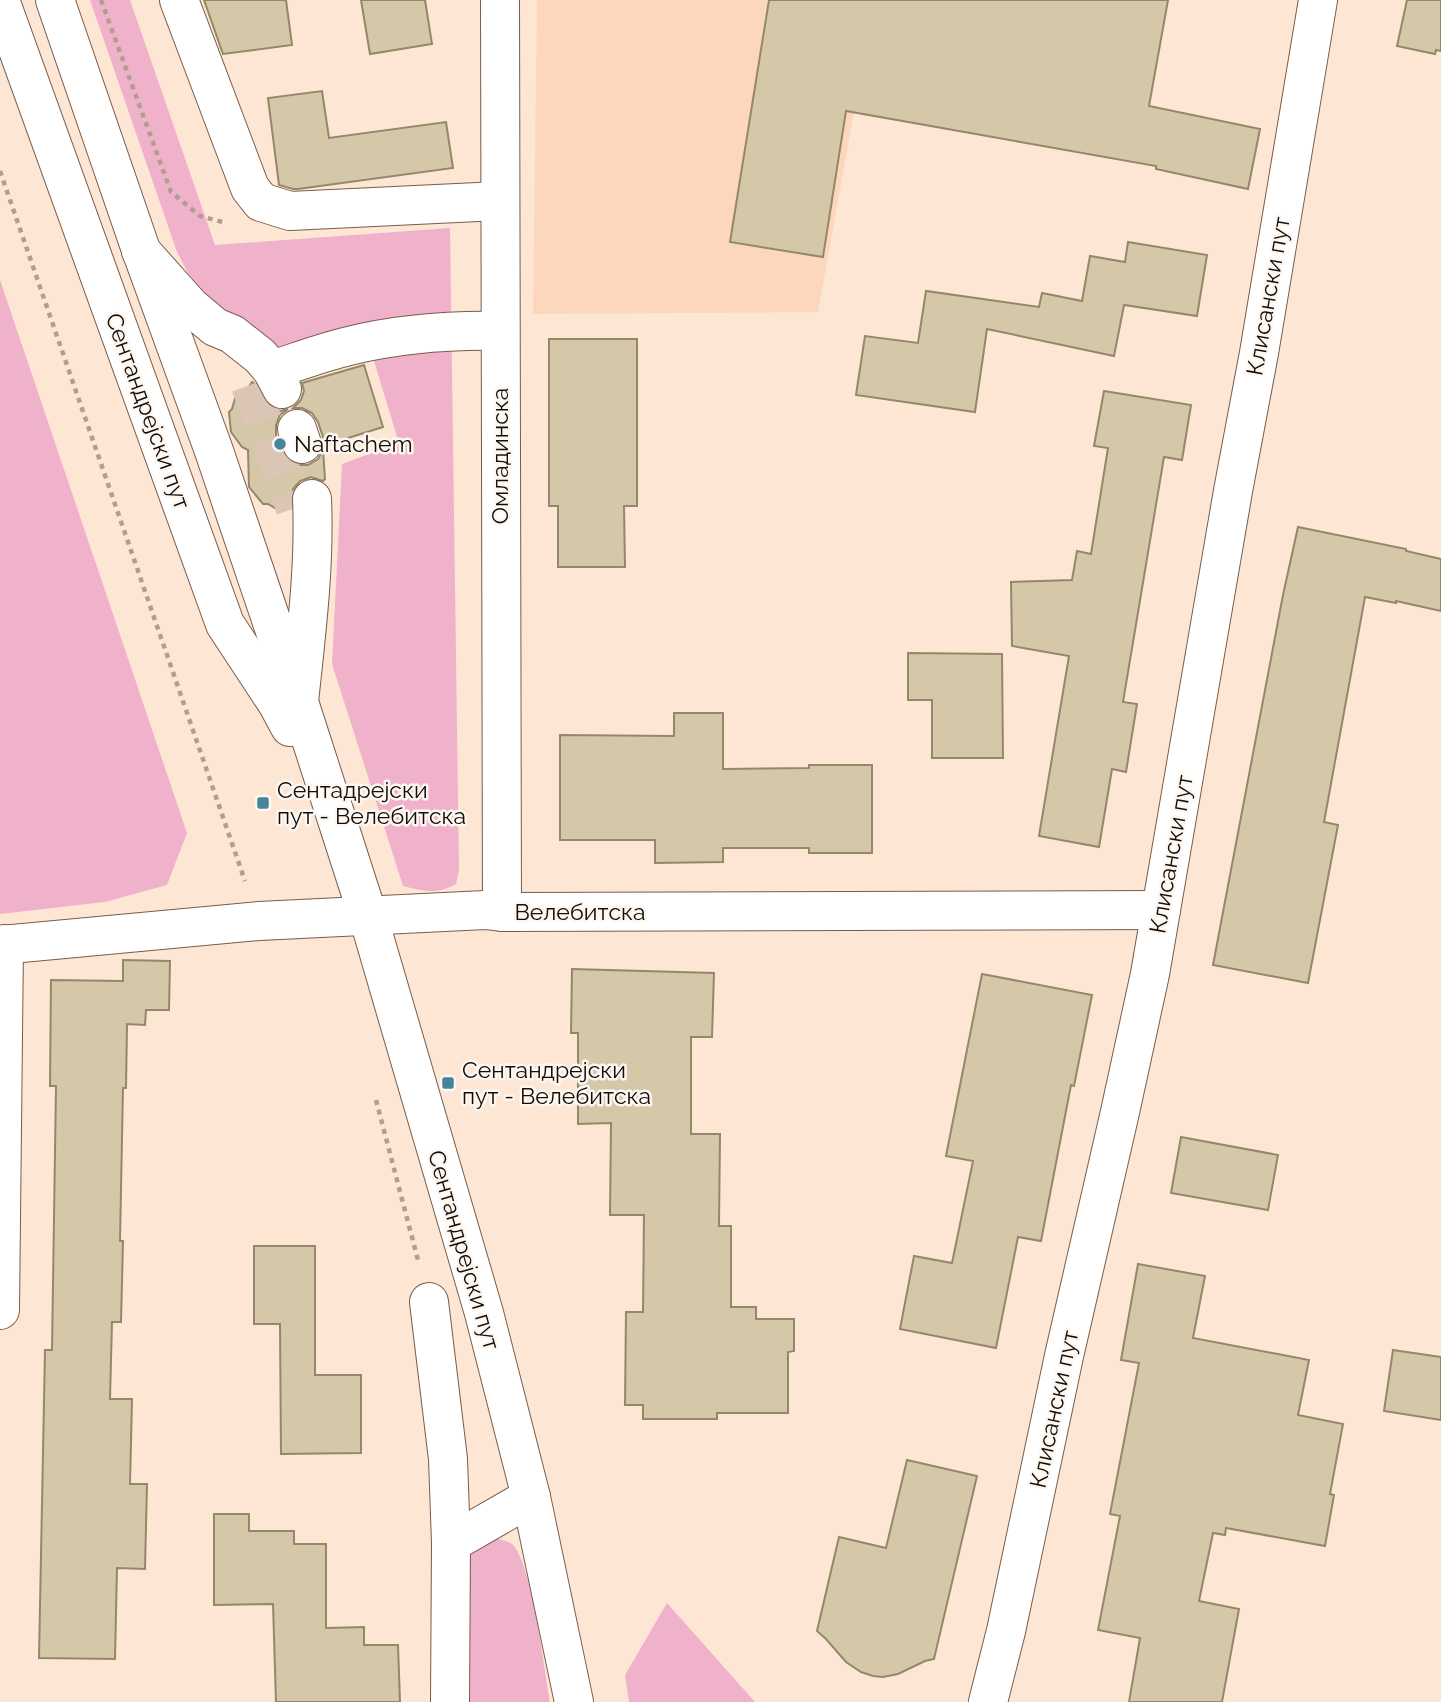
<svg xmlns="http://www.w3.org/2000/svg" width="1441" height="1702" viewBox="0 0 1441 1702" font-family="Raleway,sans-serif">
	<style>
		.built { fill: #fcd7bc }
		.green { fill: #f0b2cb }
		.building { fill: #d4c8a8; stroke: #938869; stroke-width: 2 }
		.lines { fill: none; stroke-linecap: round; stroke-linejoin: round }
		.minor-tunnel { stroke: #dbc5b5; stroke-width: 38; stroke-dasharray: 38 19; stroke-linecap: butt }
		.minor-casing { stroke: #785d4a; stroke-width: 40 }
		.major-casing { stroke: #785d4a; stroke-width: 40 }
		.path { stroke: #b29e90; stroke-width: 4.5; stroke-dasharray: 5 5; stroke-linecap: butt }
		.minor { stroke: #fff; stroke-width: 38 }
		.major { stroke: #fff; stroke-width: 38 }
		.poi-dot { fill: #468599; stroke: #fdf7f2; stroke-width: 2.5 }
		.labels { text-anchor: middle; stroke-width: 5; stroke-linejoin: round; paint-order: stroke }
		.street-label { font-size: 23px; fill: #160c05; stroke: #fdf7f2 }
		.poi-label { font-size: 23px; fill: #160c05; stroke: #fdf7f2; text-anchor: start }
	</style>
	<rect width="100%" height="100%" fill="#fee6d4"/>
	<!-- built -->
	<polygon class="built" points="537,0 874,0 818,312 533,314"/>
	<!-- green -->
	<g class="green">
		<path d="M90,0h40l85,245 235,-17 9,642 -3,14c-20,11 -32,7 -53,2l-71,-222 10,-200 57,-21 -33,-108 -72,23 -36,-27 -44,-29 -12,-12 -14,-17 -11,-21z"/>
		<polygon points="0,280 187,833 167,885 105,902 0,914"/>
		<path d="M496,1538c5,2 12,3 16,6 19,16 33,129 38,158h-91l-1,-141z"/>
		<polygon points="667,1603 755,1702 629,1702 625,1675"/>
	</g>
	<!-- building -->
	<g class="building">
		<polygon points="204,0 286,0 292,45 223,54"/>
		<polygon points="361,0 425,0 432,44 370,54"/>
		<polygon points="769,0 1168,0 1149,106 1260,129 1248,189 1156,169 1156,166 846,111 823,257 730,242"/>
		<polygon points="1407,0 1441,0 1441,51 1436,50 1435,54 1397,46"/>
		<polygon points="322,91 329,138 446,122 453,168 298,189 293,189 279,185 268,98"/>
		<polygon points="1128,242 1207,255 1197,316 1124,305 1114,356 987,329 975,412 856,395 865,336 918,343 926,291 1039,307 1042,293 1082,301 1090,256 1125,262"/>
		<polygon points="549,339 637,339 637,506 624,506 625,567 558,567 558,506 549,506"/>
		<polygon points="364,365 383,427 323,446 323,437 318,422 312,413 302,408 293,408 301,400 304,391 302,383"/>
		<polygon points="252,382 254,383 263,399 270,407 280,411 288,409 280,415 276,425 276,436 281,451 287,460 297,465 308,465 318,459 323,450 325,479 323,481 311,477 300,481 293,489 290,508 280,511 268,504 263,504 249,487 248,450 242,447 231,432 229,412 232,409 236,395 247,390"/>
		<polygon points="1104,391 1191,405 1182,460 1164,457 1123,702 1137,704 1126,772 1112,769 1099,847 1039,836 1069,656 1012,646 1011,582 1072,580 1077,551 1091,554 1108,448 1094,446"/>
		<polygon points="1298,527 1406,549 1406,551 1441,559 1441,611 1396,601 1396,603 1365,597 1324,822 1338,825 1308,983 1213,965 1283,595"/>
		<polygon points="908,653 1002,654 1003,758 932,758 932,700 908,700"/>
		<polygon points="674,713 723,713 723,769 809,768 809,765 872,765 872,853 809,853 809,848 723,848 723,862 655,863 655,840 560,840 560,735 674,736"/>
		<polygon points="123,960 170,961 169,1010 146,1010 145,1025 127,1024 126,1088 123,1088 120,1241 123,1241 121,1322 112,1322 110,1399 132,1399 130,1484 147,1484 145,1569 117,1568 115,1659 39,1658 45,1350 52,1350 56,1086 50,1086 51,980 123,981"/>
		<polygon points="572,969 714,973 712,1037 691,1037 691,1134 720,1134 719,1226 731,1226 731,1307 756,1307 756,1319 794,1319 794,1351 788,1352 788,1413 717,1413 717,1419 643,1419 643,1405 625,1405 626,1312 643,1312 644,1215 610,1215 611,1123 578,1124 578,1033 571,1033"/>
		<polygon points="982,974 1092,995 1074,1086 1071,1085 1041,1241 1018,1237 996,1348 900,1329 914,1256 952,1263 973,1161 946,1156"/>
		<polygon points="1181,1137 1278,1155 1268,1210 1171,1193"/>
		<polygon points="254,1246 315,1246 315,1375 361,1375 361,1453 281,1454 280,1324 254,1324"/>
		<polygon points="1138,1264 1205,1276 1193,1338 1309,1360 1298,1415 1343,1424 1330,1494 1334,1495 1325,1546 1226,1528 1225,1535 1213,1533 1199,1601 1239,1609 1222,1702 1129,1702 1140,1638 1098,1630 1120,1516 1110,1514 1139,1363 1121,1360"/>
		<polygon points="1393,1350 1441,1357 1441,1420 1384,1411"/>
		<polygon points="907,1460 977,1476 934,1659 925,1661 898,1674 883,1677 873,1676 861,1672 846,1662 826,1639 817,1631 839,1537 886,1548"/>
		<polygon points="214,1514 249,1514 249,1531 294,1531 294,1544 326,1544 326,1628 364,1627 364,1645 398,1645 400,1702 276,1702 273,1604 214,1605"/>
	</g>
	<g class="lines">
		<!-- minor-tunnel -->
		<polyline class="minor-tunnel" points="250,385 295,508"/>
		<!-- minor casing -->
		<g class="minor-casing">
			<g id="minor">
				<polyline points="179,0 250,188 261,202 290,211 499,201"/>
				<polyline points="500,0 502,912"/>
				<polyline points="141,251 190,306 215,327 232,334 260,356 272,370 282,389"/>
				<path d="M272,370c25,-8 51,-18 77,-24 49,-12 100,-16 151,-15"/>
				<polyline points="297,429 302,444"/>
				<path d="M299,702c7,-67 16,-135 13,-203"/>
				<polyline points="0,945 259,921 485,910 502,912 1161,910"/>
				<polyline points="429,1302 448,1459 451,1543 450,1702"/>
				<polyline points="0,1310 4,944"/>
				<polyline points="451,1543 531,1497"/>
				<polyline points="988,1702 1006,1631 1064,1356 1120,1112 1150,974 1233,491 1259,353 1318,0"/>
			</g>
		</g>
		<!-- major casing -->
		<g class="major-casing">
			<g id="major">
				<polyline points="0,0 225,624 277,703 290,727"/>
				<polyline points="55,0 141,250 214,451 299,702 368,916 484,1313 531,1497 574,1702"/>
			</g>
		</g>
		<!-- path -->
		<g class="path">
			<polyline points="101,0 171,192 200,216 226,223"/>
			<polyline points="0,171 245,881"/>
			<polyline points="376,1100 419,1264"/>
		</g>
		<!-- minor -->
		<use href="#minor" class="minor"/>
		<!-- major -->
		<use href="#major" class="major"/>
	</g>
	<!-- markers -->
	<g class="poi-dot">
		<circle cx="280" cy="444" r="7"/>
		<rect x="256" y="796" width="14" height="14" rx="3.5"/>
		<rect x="441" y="1076" width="14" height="14" rx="3.5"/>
	</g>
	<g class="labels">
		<!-- street labels -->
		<g class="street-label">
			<text transform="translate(1268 296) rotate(-80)" y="8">Клисански пут</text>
			<text transform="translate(148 411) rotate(70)" y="8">Сентандрејски пут</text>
			<text transform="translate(500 456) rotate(-90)" y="8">Омладинска</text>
			<text transform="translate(1171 854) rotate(-80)" y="8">Клисански пут</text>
			<text x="580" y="920">Велебитска</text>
			<text transform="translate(464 1250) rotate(74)" y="8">Сентандрејски пут</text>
			<text transform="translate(1054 1409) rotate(-78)" y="8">Клисански пут</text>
		</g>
		<!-- poi labels -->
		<g class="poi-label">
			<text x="294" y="452">Naftachem</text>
			<text x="277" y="798">Сентадрејски<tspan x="277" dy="26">пут - Велебитска</tspan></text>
			<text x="462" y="1078">Сентандрејски<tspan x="462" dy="26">пут - Велебитска</tspan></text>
		</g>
	</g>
</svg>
